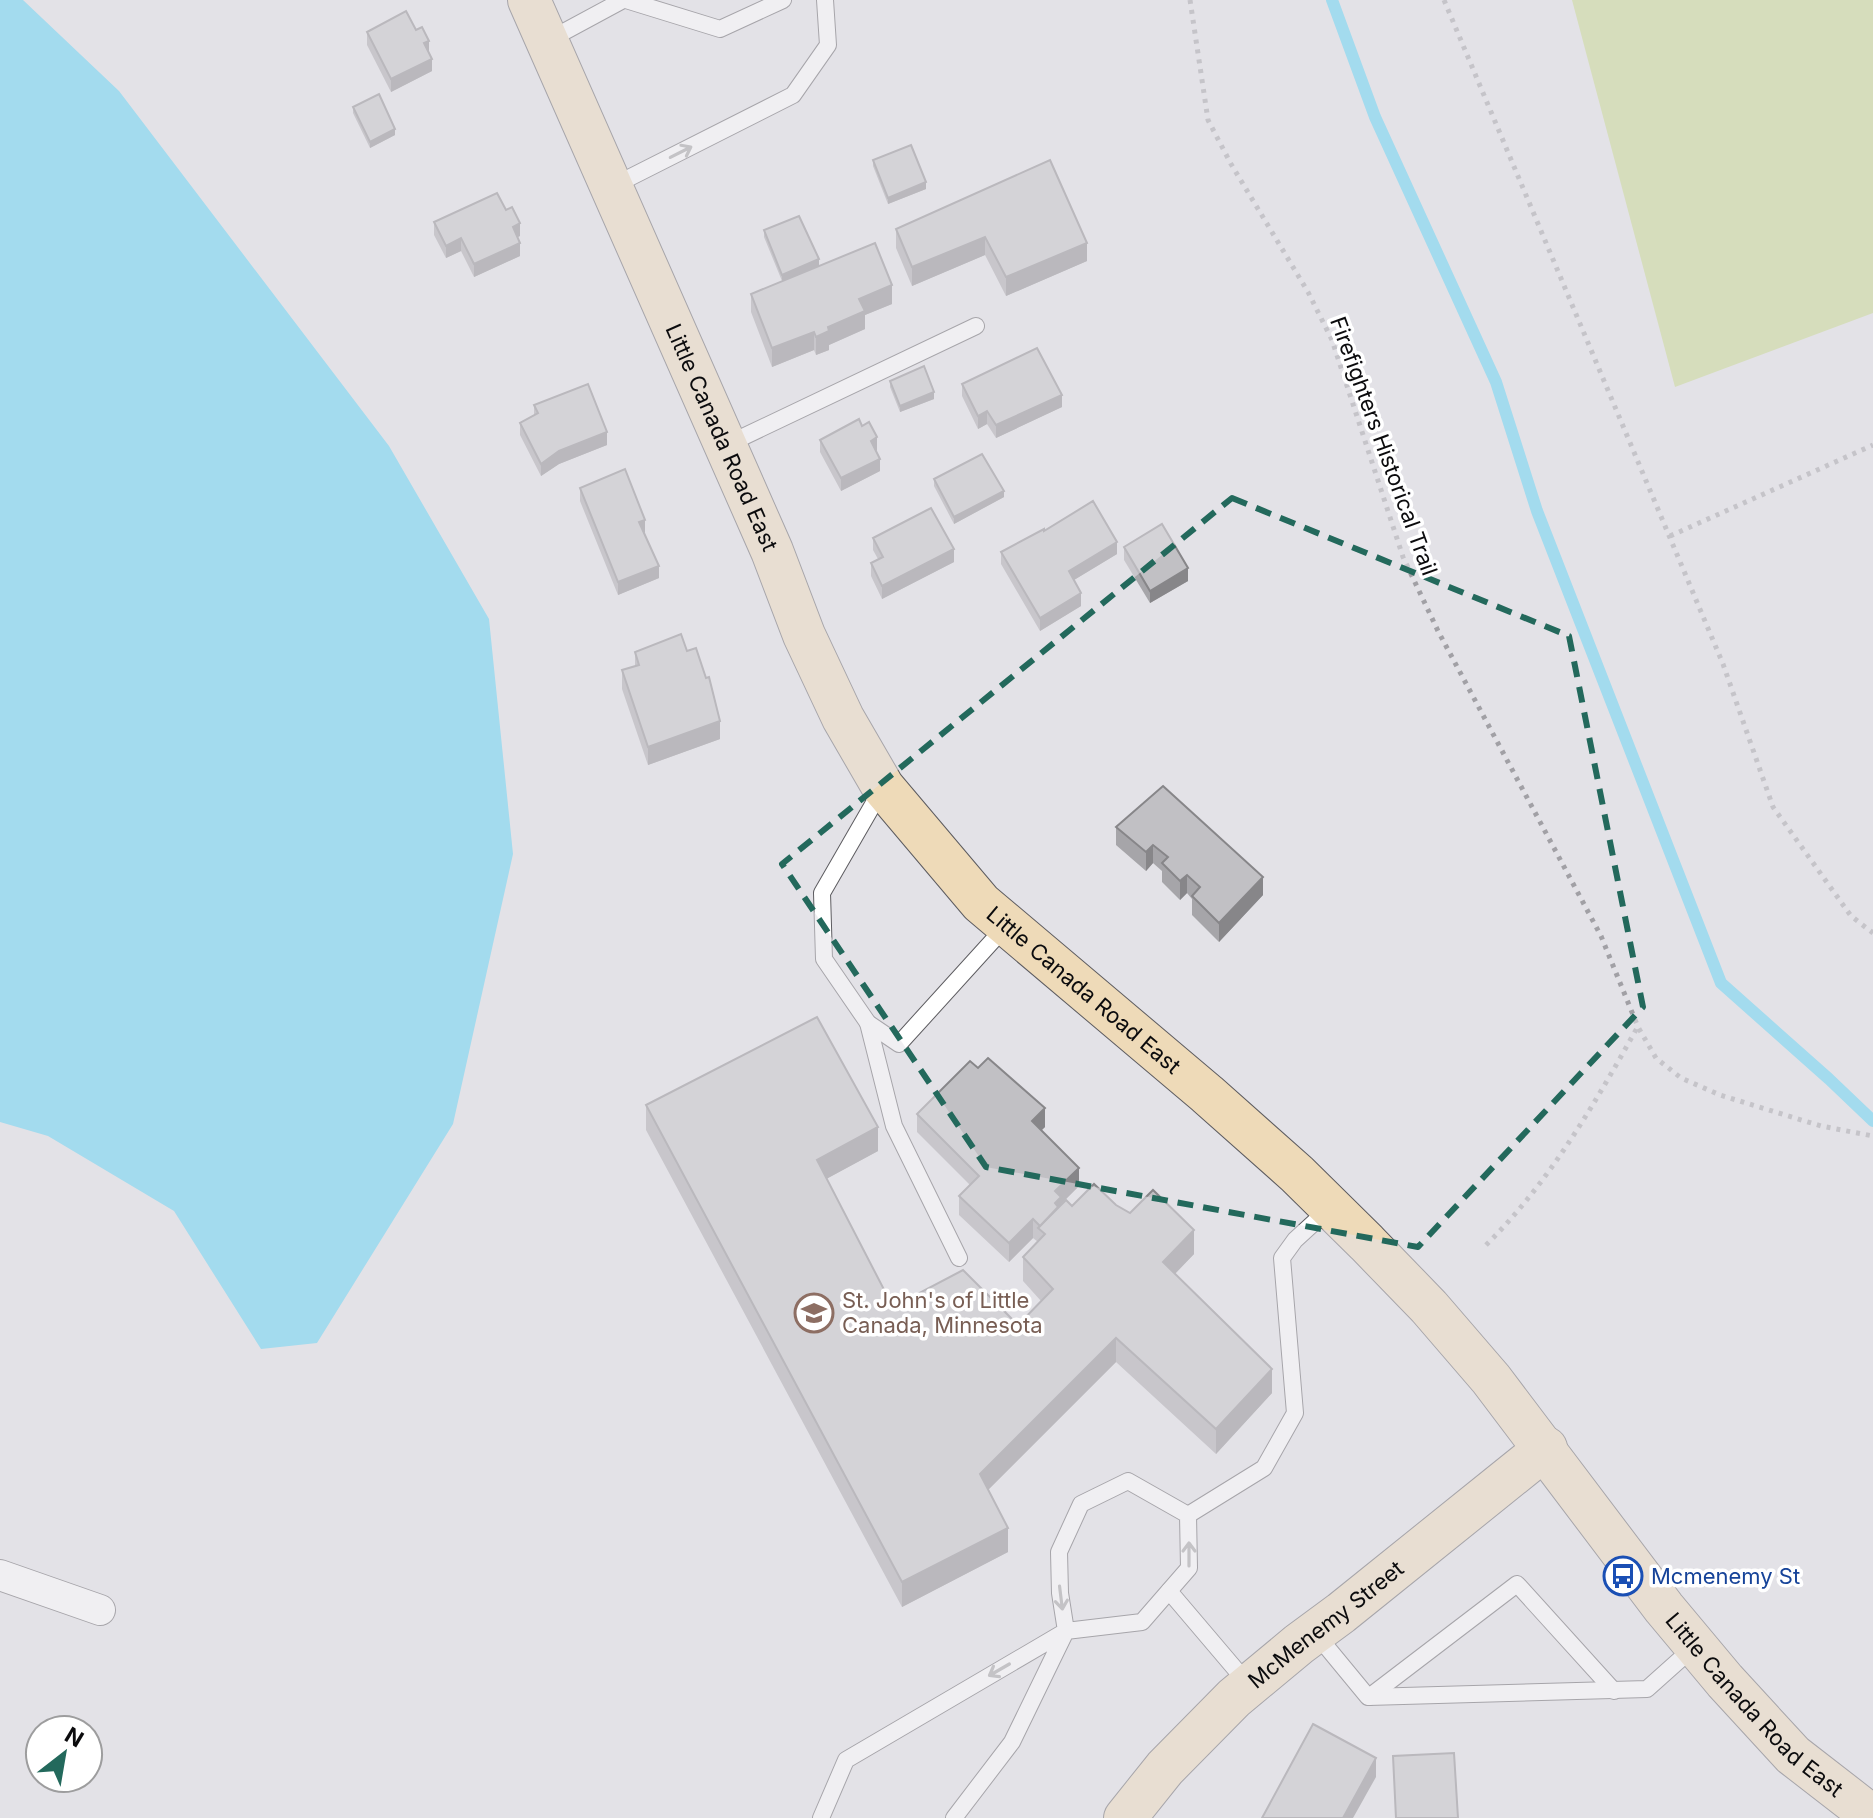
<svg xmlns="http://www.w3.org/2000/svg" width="1873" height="1818" viewBox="0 0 1873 1818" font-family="Inter,sans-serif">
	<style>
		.green { fill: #c5d887 }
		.water { fill: #55d2f5 }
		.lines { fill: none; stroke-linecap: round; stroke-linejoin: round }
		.stream { stroke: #55d2f5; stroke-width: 12 }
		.lane-casing { stroke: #5d5c60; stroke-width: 18 }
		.street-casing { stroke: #5d5c60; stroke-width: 32 }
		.secondary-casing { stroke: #5d5c60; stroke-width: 44 }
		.path { stroke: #a1a0a5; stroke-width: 5; stroke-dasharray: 4 6; stroke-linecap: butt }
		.lane { stroke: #fff; stroke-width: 16 }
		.street { stroke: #fff; stroke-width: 30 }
		.secondary { stroke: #eedab8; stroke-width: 42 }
		.wall { fill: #a6a5a9 }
		.shaded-wall { fill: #878689 }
		.building { fill: #c1c0c4; stroke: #878689; stroke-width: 2 }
		.oneway { stroke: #9d9d9e }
		.marked { fill: none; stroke: #23695c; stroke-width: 6; stroke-dasharray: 16 10; stroke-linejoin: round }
		.labels { text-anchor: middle; stroke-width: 7; stroke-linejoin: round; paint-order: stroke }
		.street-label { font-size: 22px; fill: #0b0b0d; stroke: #fff }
		.education-label { font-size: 22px; fill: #785e54; stroke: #fff; text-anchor: start }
		.transit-label { font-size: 22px; fill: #164399; stroke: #fff; text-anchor: start }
	</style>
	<rect width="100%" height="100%" fill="#e3e2e7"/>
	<!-- green -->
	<polygon class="green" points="1572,0 1873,0 1873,313 1675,387"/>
	<!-- water -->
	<polygon class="water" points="0,0 23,0 119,91 389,446 489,619 513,854 453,1124 317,1343 261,1349 174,1211 48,1136 0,1122"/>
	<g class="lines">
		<!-- stream -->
		<polyline class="stream" points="1332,0 1375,117 1496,382 1537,511 1721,983 1829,1079 1873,1121"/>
		<!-- lane casing -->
		<g class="lane-casing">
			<g id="lane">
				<polyline points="626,0 720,29 783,0"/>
				<polyline points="547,41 623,0"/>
				<polyline points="613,186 793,95 828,45 825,0"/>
				<polyline points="726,445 976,326"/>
				<polyline points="882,789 822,893 824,959 868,1023 899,1044 1006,926"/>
				<polyline points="868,1023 894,1126 959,1258"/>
				<polyline points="1188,1515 1264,1468 1295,1413 1282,1258 1295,1240 1331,1207"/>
				<polyline points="1169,1591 1248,1684"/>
				<polyline points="1316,1634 1368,1697 1647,1689 1694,1647"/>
				<polyline points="1369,1697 1517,1584 1614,1691"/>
				<polyline points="821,1818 846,1760 1066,1631 1142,1622 1189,1568 1188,1515 1128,1481 1081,1504 1059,1552 1060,1593 1066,1631 1012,1742 954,1818"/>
			</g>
		</g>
		<!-- street casing -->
		<g class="street-casing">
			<polyline id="street" points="0,1575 100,1610"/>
		</g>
		<!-- secondary casing -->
		<g class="secondary-casing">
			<g id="secondary">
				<path id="s1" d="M529,0l243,551 32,84 39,83 40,69 98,116 226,191 90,80 70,69 62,64 62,72 173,229 61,73 68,74 80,62"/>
				<path id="s2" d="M1125,1818l40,-50 69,-70 65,-54 42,-31 205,-165"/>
			</g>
		</g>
		<!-- path -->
		<g class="path">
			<polyline points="1190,0 1208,120 1231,164 1308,292 1332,340 1403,557 1438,631 1601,936 1638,1027 1656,1058 1681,1078 1720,1095 1821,1126 1873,1136"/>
			<polyline points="1444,0 1723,664 1773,807 1851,916 1873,933"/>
			<polyline points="1670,536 1873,445"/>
			<path d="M1486,1245c63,-62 108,-140 151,-217"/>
		</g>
		<!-- lane -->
		<use href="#lane" class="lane"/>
		<!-- street -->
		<use href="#street" class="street"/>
		<!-- secondary -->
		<use href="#secondary" class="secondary"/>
	</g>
	<!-- wall -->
	<g class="wall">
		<polygon points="367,32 429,53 432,71 391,92 367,45"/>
		<polygon points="353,107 395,135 370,148 353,113"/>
		<polygon points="873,160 926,189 888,204 873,166"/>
		<polygon points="1050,160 1087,261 1006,296 985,255 912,286 896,248 896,229"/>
		<polygon points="434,222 520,236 518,237 520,256 474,277 461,251 446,258 434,235"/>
		<polygon points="764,230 819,266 892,304 865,315 865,329 829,345 829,350 816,355 814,350 772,367 751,312 751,294 782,281 764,237"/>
		<polygon points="890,381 934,399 900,412 890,387"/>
		<polygon points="962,384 1062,407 996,438 987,424 978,429 962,396"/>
		<polygon points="534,405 607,445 559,464 541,476 520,435 520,423 534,415"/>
		<polygon points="820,440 877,450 876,451 880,471 841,491 820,452"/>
		<polygon points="934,479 1004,497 954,524 934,486"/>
		<polygon points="580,488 645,532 644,533 659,578 618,595 580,501"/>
		<polygon points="873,538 954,562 882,599 871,576 871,563 878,559 873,550"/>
		<polygon points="1124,547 1188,581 1150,603 1124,560"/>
		<polygon points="1001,552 1117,554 1074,580 1081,606 1040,631 1001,564"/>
		<polygon points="635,652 720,739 648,765 622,689 622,670 635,666"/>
		<polygon points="1116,827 1263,895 1219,942 1192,915 1192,899 1187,893 1180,900 1162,882 1162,871 1153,863 1146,871 1116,845"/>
		<polygon points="978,1068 1045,1127 1041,1130 1079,1186 1061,1204 1072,1206 1116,1205 1194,1254 1175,1274 1272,1393 1216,1454 1116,1362 988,1490 1008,1552 902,1607 646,1130 646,1105 878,1151 826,1179 893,1307 1018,1325 1041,1301 1023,1281 1023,1257 1038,1242 1033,1238 1009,1262 959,1215 959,1196 970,1185 917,1132 917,1114"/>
	</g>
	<!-- shaded-wall -->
	<g class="shaded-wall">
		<polygon points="429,41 429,53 424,43"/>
		<polygon points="432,59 432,71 391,92 391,79"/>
		<polygon points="395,129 395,135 370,148 370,142"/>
		<polygon points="926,182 926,189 888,204 888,198"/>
		<polygon points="520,223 520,236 513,239 513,227"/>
		<polygon points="985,237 985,255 912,286 912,267"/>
		<polygon points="461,238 461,251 446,258 446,246"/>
		<polygon points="520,243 520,256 474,277 474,264"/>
		<polygon points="1087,243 1087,261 1006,296 1006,277"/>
		<polygon points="819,259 819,266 782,281 782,275"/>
		<polygon points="892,285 892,304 865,315 865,329 829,345 829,350 816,355 816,337 859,299"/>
		<polygon points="814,332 814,350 772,367 772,348"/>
		<polygon points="934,392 934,399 900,412 900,406"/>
		<polygon points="1062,395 1062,407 996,438 996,425"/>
		<polygon points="987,411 987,424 978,429 978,416"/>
		<polygon points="607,432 607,445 559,464 541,476 541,464 559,451"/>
		<polygon points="877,437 877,450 871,454 871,441"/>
		<polygon points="880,459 880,471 841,491 841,478"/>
		<polygon points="1004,491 1004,497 954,524 954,517"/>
		<polygon points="645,520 645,532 639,535 639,522"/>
		<polygon points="1117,542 1117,554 1069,583 1069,571"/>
		<polygon points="954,549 954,562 882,599 882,586"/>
		<polygon points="659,566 659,578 618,595 618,582"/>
		<polygon points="1188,568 1188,581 1150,603 1150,591"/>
		<polygon points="1081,593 1081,606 1040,631 1040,618"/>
		<polygon points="720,721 720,739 648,765 648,747"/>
		<polygon points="1153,845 1153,863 1146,871 1146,852"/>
		<polygon points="1187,875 1187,893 1180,900 1180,881"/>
		<polygon points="1263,877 1263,895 1219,942 1219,923"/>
		<polygon points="1045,1108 1045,1127 1032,1140 1032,1121"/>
		<polygon points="878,1127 878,1151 817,1184 817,1160"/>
		<polygon points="1079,1168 1079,1186 1061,1204 1062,1229 1055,1203 1055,1191"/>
		<polygon points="1033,1219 1033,1238 1009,1262 1009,1243"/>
		<polygon points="1194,1230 1194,1254 1163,1286 1163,1262"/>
		<polygon points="1116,1338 1116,1362 980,1498 980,1474"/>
		<polygon points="1272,1369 1272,1393 1216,1454 1216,1429"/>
		<polygon points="1008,1528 1008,1552 902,1607 902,1582"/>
		<polygon points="1376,1758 1376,1777 1353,1818 1343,1818"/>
	</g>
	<!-- building -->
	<g class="building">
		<polygon points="406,11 416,30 422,27 429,41 424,43 432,59 391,79 367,32"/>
		<polygon points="379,94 395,129 370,142 353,107"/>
		<polygon points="911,145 926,182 888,198 873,160"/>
		<polygon points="1050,160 1087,243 1006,277 985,237 912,267 896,229"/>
		<polygon points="497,193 506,210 512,207 520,223 513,227 520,243 474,264 461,238 446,246 434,222"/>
		<polygon points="799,216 819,259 782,275 764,230"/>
		<polygon points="875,243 892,285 859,299 865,311 828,327 829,331 816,337 814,332 772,348 751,294"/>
		<polygon points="1037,348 1062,395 996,425 987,411 978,416 962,384"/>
		<polygon points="924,366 934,392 900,406 890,381"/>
		<polygon points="588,384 607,432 559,451 541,464 520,423 538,413 534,405"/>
		<polygon points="859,419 862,426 869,422 877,437 871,441 880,459 841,478 820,440"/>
		<polygon points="982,454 1004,491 954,517 934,479"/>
		<polygon points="625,469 645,520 639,522 659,566 618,582 580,488"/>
		<polygon points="1093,501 1117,542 1069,571 1081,593 1040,618 1001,552 1044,529 1044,531"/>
		<polygon points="931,508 954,549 882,586 871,563 883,557 873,538"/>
		<polygon points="1162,524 1188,568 1150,591 1124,547"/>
		<polygon points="681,634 687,651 696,648 706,678 709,677 720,721 648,747 622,670 639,665 635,652"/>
		<polygon points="1163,786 1263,877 1219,923 1192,896 1200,887 1187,875 1180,881 1162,863 1168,857 1153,845 1146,852 1116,827"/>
		<polygon points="817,1017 878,1127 817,1160 893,1307 963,1270 1018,1325 1053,1289 1023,1257 1045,1234 1038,1228 1066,1200 1072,1206 1094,1184 1116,1205 1130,1213 1153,1190 1194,1230 1163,1262 1272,1369 1216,1429 1116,1338 980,1474 1008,1528 902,1582 646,1105"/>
		<polygon points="988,1058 1045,1108 1032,1121 1079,1168 1055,1191 1061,1197 1055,1203 1058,1207 1040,1226 1033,1219 1009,1243 959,1196 979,1176 917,1114 970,1061 978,1068"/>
		<polygon points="1313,1724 1376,1758 1343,1818 1262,1818"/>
		<polygon points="1454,1753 1458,1818 1396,1818 1393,1756"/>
	</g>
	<!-- one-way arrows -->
	<defs><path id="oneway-shaft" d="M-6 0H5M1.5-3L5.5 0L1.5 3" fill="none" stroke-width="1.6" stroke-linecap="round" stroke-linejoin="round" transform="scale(2)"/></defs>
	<g class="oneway">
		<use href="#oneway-shaft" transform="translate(681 152) rotate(-27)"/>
		<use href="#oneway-shaft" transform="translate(1189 1554) rotate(-90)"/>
		<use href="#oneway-shaft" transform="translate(1061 1598) rotate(83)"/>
		<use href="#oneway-shaft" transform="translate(999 1670) rotate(150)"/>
	</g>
	<!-- marked area -->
	<path d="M0 0H1873V1818H0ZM1232,498l337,138 74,371 -225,240 -432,-80 -204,-303z" fill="#e3e2e7" fill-opacity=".55" fill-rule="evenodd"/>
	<path class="marked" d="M1232,498l337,138 74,371 -225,240 -432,-80 -204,-303z"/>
	<!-- icons -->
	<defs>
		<g id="school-ring" transform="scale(2)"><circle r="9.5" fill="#fff" stroke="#8d6e63" stroke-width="1.5"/><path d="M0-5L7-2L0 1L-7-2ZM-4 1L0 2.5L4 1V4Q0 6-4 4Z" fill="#8d6e63"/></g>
		<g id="bus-ring" transform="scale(2)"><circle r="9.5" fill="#fff" stroke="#1a4fb4" stroke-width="1.5"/><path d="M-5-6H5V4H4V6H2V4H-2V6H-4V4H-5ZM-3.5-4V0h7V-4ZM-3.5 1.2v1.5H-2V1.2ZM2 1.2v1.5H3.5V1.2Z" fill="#1a4fb4"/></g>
	</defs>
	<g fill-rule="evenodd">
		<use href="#school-ring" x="814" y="1313"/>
		<use href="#bus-ring" x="1623" y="1576"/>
	</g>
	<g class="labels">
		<!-- street labels -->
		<g class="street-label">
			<text dy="8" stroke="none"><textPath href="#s1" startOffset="478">Little Canada Road East</textPath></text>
			<text transform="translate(1384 446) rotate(70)" y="8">Firefighters Historical Trail</text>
			<text dy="8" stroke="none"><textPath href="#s1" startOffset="1150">Little Canada Road East</textPath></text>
			<text dy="8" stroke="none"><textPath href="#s2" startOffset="280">McMenemy Street</textPath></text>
			<text dy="8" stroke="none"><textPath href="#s1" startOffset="2134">Little Canada Road East</textPath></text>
		</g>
		<!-- education labels -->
		<g class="education-label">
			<text x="842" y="1308">St. John's of Little<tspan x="842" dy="25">Canada, Minnesota</tspan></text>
		</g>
		<!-- transit labels -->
		<g class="transit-label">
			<text x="1651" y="1584">Mcmenemy St</text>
		</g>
	</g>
	<!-- north arrow -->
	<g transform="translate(64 1754) rotate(31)"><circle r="38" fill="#ffffff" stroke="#9d9d9e" stroke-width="2"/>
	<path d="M0-6L14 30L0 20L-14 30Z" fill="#23695c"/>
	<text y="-12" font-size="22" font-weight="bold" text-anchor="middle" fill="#0b0b0d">N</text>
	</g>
</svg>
